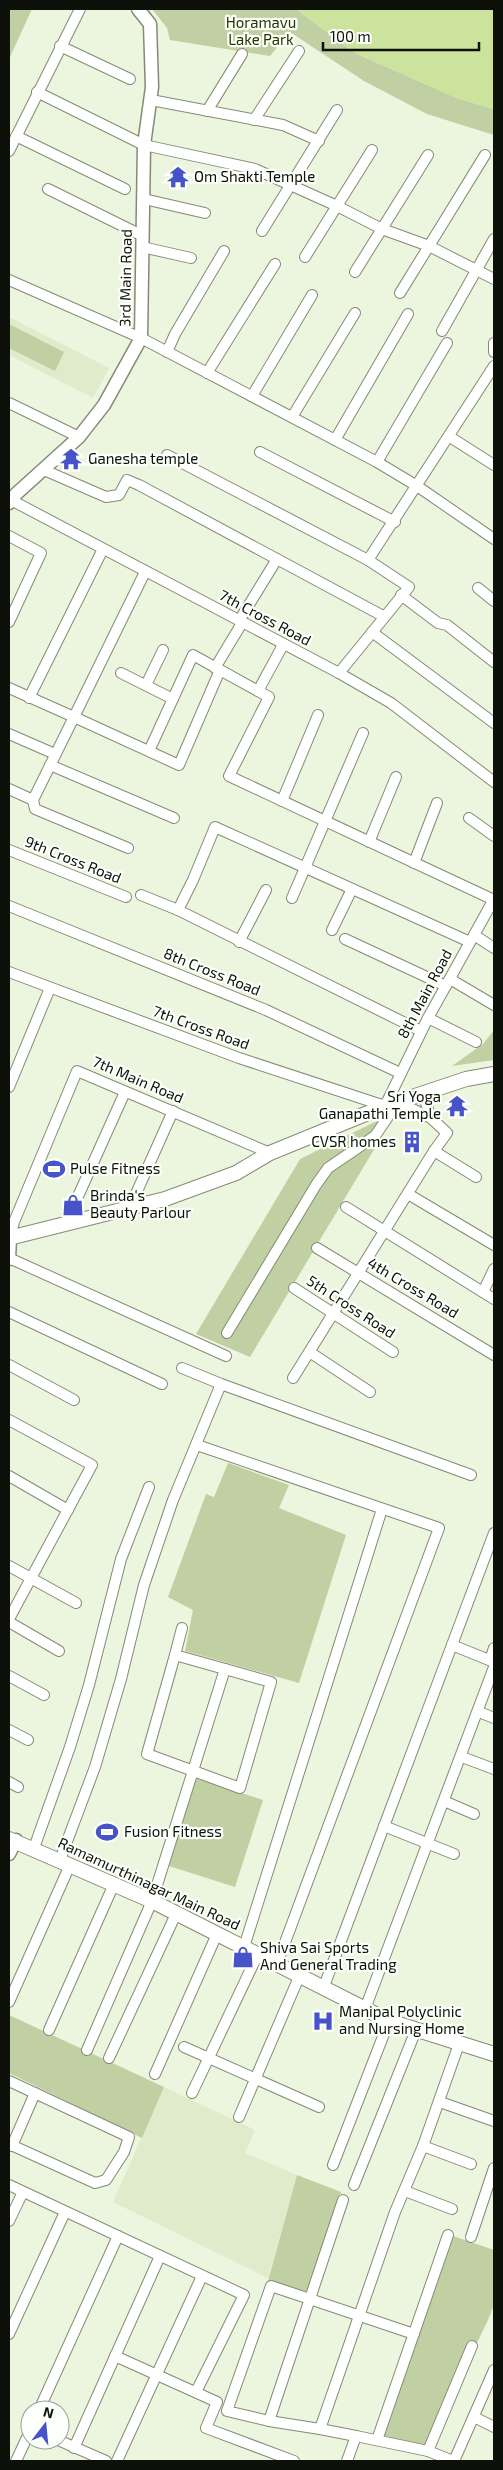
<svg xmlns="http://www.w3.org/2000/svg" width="503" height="2470" viewBox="0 0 503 2470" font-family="'Exo 2',sans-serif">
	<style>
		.built { fill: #e0ebcc }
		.green { fill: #c0d0a2 }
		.water { fill: #cce39d }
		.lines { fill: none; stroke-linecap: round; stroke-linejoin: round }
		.minor-casing { stroke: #838b75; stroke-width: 12 }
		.tertiary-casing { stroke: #838b75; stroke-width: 15 }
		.secondary-casing { stroke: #838b75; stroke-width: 16 }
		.minor { stroke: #fff; stroke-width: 10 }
		.tertiary { stroke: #fff; stroke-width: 12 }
		.secondary { stroke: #fff; stroke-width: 14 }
		.labels { text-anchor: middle; stroke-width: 4.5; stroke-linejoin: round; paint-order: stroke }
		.park-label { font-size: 15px; fill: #283500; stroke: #fdfffa }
		.poi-label { font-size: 15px; fill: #0e1109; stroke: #fdfffa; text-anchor: start }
		.street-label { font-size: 15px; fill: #0e1109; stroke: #fdfffa }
	</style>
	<rect width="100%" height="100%" fill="#ecf5dd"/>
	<!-- built -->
	<g class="built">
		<polygon points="9,317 109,368 93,398 9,355"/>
		<polygon points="164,2087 255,2130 245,2153 297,2175 268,2278 113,2202"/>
	</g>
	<!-- green -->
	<g class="green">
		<polygon points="9,9 32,9 9,59"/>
		<polygon points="152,9 296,9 355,53 457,98 494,109 494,135 427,114 364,81 290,32 270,56 170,40 167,28"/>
		<polygon points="9,324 64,352 55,371 9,348"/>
		<polygon points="494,1030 494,1060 452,1066 483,1044"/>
		<polygon points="397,1111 250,1357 196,1334 300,1159"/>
		<polygon points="228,1463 289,1485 279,1508 346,1535 299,1683 185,1651 193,1610 168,1597 206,1494 214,1497"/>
		<polygon points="195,1778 263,1800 235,1887 169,1866"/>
		<polygon points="9,2015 164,2087 142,2138 9,2073"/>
		<polygon points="297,2175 341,2192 307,2295 268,2281"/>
		<polygon points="453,2236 494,2250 494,2304 488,2320 427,2446 384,2436"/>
	</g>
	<!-- water -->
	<polygon class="water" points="296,9 494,9 494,109 457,98 355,53"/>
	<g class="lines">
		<!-- minor casing -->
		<g class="minor-casing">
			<g id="minor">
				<polyline points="60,46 130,79"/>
				<polyline points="37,92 144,145 255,169 337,206 382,229 429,246 494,279"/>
				<polyline points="151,100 283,125 319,141"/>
				<polyline points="207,111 242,54"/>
				<polyline points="254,120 299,51"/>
				<polyline points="16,136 125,189"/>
				<polyline points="9,151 80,9"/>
				<polyline points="48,189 143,236"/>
				<polyline points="144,199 205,213"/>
				<polyline points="262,231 337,110"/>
				<polyline points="142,247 191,258"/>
				<polyline points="305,257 372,150"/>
				<polyline points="355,272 428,155"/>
				<polyline points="9,280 141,338 377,462 417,486 494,539"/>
				<polyline points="400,293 485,155"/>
				<polyline points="442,331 494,239"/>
				<polyline points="494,343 494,352"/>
				<polyline points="167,352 175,334 224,251"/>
				<polyline points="207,373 275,264"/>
				<polyline points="252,396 312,295"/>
				<polyline points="9,403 79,437"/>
				<polyline points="292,417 355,313"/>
				<polyline points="450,437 494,465"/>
				<polyline points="335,440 408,314"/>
				<polyline points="260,452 395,522"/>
				<polyline points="167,455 368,560 409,587 339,673"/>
				<polyline points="377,462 447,343"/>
				<polyline points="44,470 106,497 119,495 127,480 139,485 383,616"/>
				<polyline points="11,500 339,673 391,703 494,782"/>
				<polyline points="9,536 41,553 9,622"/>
				<polyline points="368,560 494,366"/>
				<polyline points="478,588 494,601"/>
				<polyline points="401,595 438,623 447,625 494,662"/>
				<polyline points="239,621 277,559"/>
				<polyline points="372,632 494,723"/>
				<polyline points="215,668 242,623"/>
				<polyline points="220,670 269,697 229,776 494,900"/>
				<polyline points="121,673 173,699"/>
				<polyline points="146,685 163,650"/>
				<polyline points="9,688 74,717 145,572"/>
				<polyline points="258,691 283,645"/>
				<polyline points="29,698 103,549"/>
				<polyline points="9,734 55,754"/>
				<polyline points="50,765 174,818"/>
				<polyline points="9,789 33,800"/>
				<polyline points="282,801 318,715"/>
				<polyline points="469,818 494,836"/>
				<polyline points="369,842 396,777"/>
				<polyline points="128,848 35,809 33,800 74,717 179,765 220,670 193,655 149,751"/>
				<polyline points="9,850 126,897"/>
				<polyline points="414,863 437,803"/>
				<polyline points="141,895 178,910 421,1031"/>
				<polyline points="292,898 363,733"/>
				<polyline points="9,906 266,1010 400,1073"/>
				<polyline points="178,910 193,880 215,827 470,942"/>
				<polyline points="332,930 352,889"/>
				<polyline points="474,935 494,948"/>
				<polyline points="345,939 446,986"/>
				<polyline points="239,942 266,890"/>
				<polyline points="9,972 239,1058 385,1106 428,1018 494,899"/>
				<polyline points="450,979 494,1005"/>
				<polyline points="428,1018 476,1042"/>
				<polyline points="9,1087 50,988"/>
				<polyline points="423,1094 431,1118"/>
				<polyline points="434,1151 476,1177"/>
				<polyline points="408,1194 494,1245"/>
				<polyline points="130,1207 173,1111"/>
				<polyline points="346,1207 494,1299"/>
				<polyline points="66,1223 125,1092"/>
				<polyline points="10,1238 14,1222 77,1071 270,1153"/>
				<polyline points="317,1248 494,1355"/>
				<polyline points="9,1258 226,1356"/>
				<polyline points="294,1288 393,1352"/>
				<polyline points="483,1292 494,1269"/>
				<polyline points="9,1312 162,1384"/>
				<polyline points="227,1333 316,1185 328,1168 375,1136 398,1102 431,1118 447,1133 434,1151 293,1378"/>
				<polyline points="311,1353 370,1392"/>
				<polyline points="9,1365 74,1400"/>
				<polyline points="182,1368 221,1384 471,1475"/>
				<polyline points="9,1420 92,1465 9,1619"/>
				<polyline points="197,1445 439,1528 277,1964"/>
				<polyline points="9,1476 68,1510"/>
				<polyline points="9,1566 76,1603"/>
				<polyline points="9,1622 59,1651"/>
				<polyline points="452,1645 494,1662"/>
				<polyline points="175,1655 147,1754 240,1788 271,1682 175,1655 182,1628"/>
				<polyline points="490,1660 494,1648"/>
				<polyline points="9,1676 44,1695"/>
				<polyline points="479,1712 494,1718"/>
				<polyline points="9,1730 28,1740"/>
				<polyline points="462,1757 494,1769"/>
				<polyline points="9,1782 18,1787"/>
				<polyline points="444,1801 474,1814"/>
				<polyline points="384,1826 454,1854"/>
				<polyline points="34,1848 70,1747 89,1685 121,1559 149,1487"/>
				<polyline points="60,1860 95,1767 121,1679 144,1585 173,1500 221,1384"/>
				<polyline points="244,1947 382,1509"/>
				<polyline points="323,1989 494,1533"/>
				<polyline points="9,2002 70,1865"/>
				<polyline points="365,2009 494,1667"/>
				<polyline points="49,2030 114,1884"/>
				<polyline points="184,2047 319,2107"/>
				<polyline points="87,2050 152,1901 225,1669"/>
				<polyline points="109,2058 176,1914"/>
				<polyline points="155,2074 217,1934"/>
				<polyline points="9,2081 129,2137 124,2152 106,2180 95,2183 9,2144"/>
				<polyline points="192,2093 258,1954"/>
				<polyline points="440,2102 494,2121"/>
				<polyline points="239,2117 299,1977"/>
				<polyline points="12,2146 35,2093"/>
				<polyline points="423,2146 471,2164"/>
				<polyline points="333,2165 389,2021"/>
				<polyline points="9,2185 244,2295 196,2392"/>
				<polyline points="354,2185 416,2030"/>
				<polyline points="405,2191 452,2209"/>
				<polyline points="9,2221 23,2192"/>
				<polyline points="471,2237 494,2168"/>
				<polyline points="9,2334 65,2212"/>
				<polyline points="115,2356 217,2402 206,2428 294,2461"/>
				<polyline points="39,2410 118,2236"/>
				<polyline points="474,2417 494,2427"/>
				<polyline points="269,2421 343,2200"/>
				<polyline points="320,2429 269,2421 227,2411 271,2286 414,2334"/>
				<polyline points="356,2436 428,2451 453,2461"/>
				<polyline points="58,2440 106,2461"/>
				<polyline points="377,2440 448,2235"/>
				<polyline points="74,2448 160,2256"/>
				<polyline points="428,2451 472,2346"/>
				<polyline points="16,2461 30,2431"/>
				<polyline points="117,2461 202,2276"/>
				<polyline points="347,2461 356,2436 320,2429 395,2212 423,2146 459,2044"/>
				<polyline points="454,2461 494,2370"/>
			</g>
		</g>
		<!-- tertiary casing -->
		<g class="tertiary-casing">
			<g id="tertiary">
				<polyline points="9,503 16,494 79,437 104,405 141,338 144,145 152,87 150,24 138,9"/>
				<polyline points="9,1259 10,1238"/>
				<polyline points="9,1854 16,1840"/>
			</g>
		</g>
		<!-- secondary casing -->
		<g class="secondary-casing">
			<g id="secondary">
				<polyline points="9,1238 165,1199 236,1173 270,1153 385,1106 466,1079 494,1074"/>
				<polyline points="9,1839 152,1901 389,2021 494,2054"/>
			</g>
		</g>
		<!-- minor -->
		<use href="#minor" class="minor"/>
		<!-- tertiary -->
		<use href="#tertiary" class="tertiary"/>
		<!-- secondary -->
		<use href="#secondary" class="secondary"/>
	</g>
	<!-- icons -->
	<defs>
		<g id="temple-bare" transform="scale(1.725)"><path d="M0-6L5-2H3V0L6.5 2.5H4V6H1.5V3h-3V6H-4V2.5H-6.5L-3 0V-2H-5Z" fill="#4754c9" stroke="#fdfffa" stroke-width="2.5" paint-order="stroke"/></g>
		<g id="building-bare" transform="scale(1.725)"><path d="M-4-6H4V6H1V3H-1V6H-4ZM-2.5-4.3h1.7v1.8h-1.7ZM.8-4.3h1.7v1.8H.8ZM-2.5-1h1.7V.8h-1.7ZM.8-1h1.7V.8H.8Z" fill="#4754c9" stroke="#fdfffa" stroke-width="2.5" paint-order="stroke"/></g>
		<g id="stadium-bare" transform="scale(1.725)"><path d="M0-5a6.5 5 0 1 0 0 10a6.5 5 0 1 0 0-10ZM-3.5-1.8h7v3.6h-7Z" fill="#4754c9" stroke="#fdfffa" stroke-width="2.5" paint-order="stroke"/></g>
		<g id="shop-bare" transform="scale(1.725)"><path d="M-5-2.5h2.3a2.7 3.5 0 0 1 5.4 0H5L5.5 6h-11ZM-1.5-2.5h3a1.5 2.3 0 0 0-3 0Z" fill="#4754c9" stroke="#fdfffa" stroke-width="2.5" paint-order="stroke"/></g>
		<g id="hospital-bare" transform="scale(1.725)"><path d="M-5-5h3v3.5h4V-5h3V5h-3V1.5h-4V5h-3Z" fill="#4754c9" stroke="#fdfffa" stroke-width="2.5" paint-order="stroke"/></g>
	</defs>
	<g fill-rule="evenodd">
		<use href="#temple-bare" x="178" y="177"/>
		<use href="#temple-bare" x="71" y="459"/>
		<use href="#temple-bare" x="457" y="1106"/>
		<use href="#building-bare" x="412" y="1142"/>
		<use href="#stadium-bare" x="54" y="1169"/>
		<use href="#shop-bare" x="73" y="1205"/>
		<use href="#stadium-bare" x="107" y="1832"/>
		<use href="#shop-bare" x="243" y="1957"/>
		<use href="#hospital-bare" x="323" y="2021"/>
	</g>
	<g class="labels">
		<!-- park labels -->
		<g class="park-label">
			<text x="261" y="28">Horamavu<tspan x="261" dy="17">Lake Park</tspan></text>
		</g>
		<!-- poi labels -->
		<g class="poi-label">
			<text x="194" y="182">Om Shakti Temple</text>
			<text x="88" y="464">Ganesha temple</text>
			<text x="441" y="1102" text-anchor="end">Sri Yoga<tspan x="441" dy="17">Ganapathi Temple</tspan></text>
			<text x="396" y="1147" text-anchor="end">CVSR homes</text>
			<text x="70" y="1174">Pulse Fitness</text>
			<text x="90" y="1201">Brinda's<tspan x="90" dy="17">Beauty Parlour</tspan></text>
			<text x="124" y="1837">Fusion Fitness</text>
			<text x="260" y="1953">Shiva Sai Sports<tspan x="260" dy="17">And General Trading</tspan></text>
			<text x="339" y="2017">Manipal Polyclinic<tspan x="339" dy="17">and Nursing Home</tspan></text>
		</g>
		<!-- street labels -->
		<g class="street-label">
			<text transform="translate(126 278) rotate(-89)" y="5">3rd Main Road</text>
			<text transform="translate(265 618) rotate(28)" y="5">7th Cross Road</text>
			<text transform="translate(73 860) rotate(22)" y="5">9th Cross Road</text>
			<text transform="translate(212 972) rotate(22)" y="5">8th Cross Road</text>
			<text transform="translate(425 994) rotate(-62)" y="5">8th Main Road</text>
			<text transform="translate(201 1028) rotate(20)" y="5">7th Cross Road</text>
			<text transform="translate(138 1080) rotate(23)" y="5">7th Main Road</text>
			<text transform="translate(413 1288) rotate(31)" y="5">4th Cross Road</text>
			<text transform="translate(351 1307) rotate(33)" y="5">5th Cross Road</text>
			<text transform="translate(149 1884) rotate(25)" y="5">Ramamurthinagar Main Road</text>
		</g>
	</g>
	<!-- border -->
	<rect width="503" height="2470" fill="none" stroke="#0e1109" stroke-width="20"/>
	<!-- north arrow -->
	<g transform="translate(45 2425) rotate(16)"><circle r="24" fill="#fdfffa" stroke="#9da09a"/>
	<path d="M0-4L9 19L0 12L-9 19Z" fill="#4754c9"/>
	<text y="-8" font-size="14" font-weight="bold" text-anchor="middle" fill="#0e1109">N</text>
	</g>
	<!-- scale -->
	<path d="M323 42v8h156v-8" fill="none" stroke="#0e1109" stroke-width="2.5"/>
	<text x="330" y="42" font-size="15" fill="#0e1109" stroke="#fdfffa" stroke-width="4" paint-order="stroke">100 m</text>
</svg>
